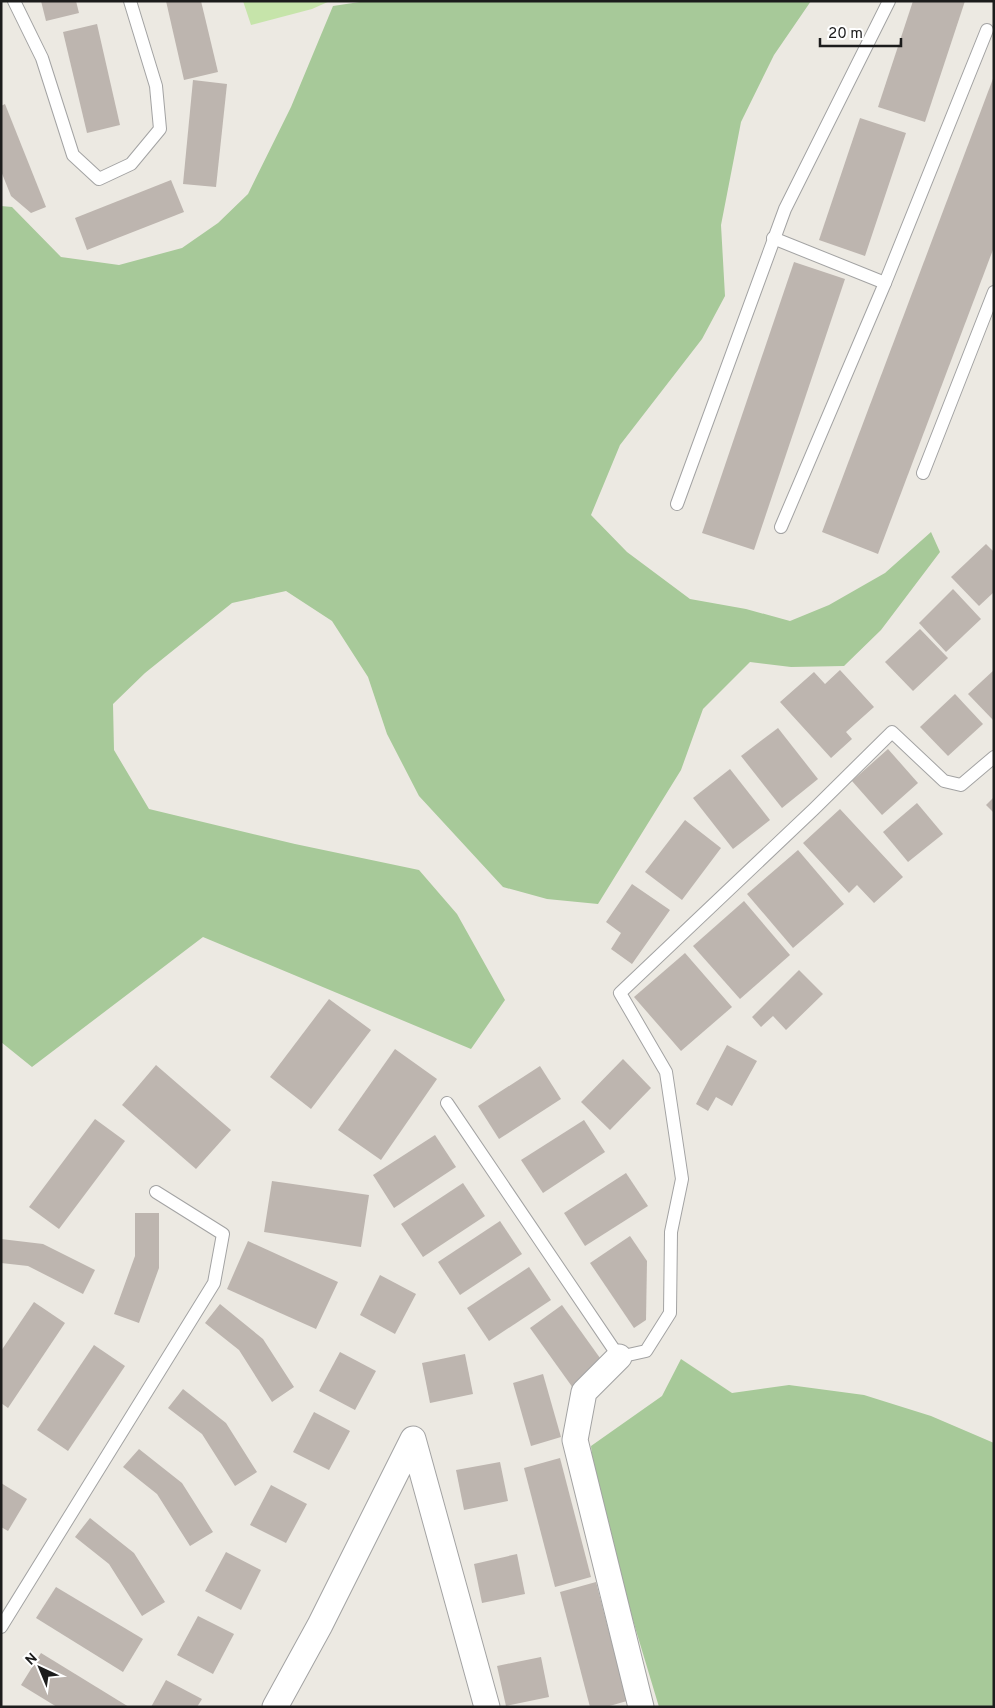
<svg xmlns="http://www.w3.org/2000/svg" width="995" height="1708" viewBox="0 0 995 1708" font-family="Overpass,sans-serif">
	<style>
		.grass { fill: #c6e4aa }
		.forest { fill: #a7c999 }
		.building { fill: #bdb5af }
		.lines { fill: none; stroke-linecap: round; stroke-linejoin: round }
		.service-casing { stroke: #a3a3a3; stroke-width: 14 }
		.minor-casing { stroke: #a3a3a3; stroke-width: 27 }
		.service { stroke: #fff; stroke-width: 12 }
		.minor { stroke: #fff; stroke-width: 25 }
	</style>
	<rect width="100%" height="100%" fill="#ece9e2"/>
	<!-- grass -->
	<polygon class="grass" points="243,1 330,1 312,9 251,25"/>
	<!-- forest -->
	<g class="forest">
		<polygon points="366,1 811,1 774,55 741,122 721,225 725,296 702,339 620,445 591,515 627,552 690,599 746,609 790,621 829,605 885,573 931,532 940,552 881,630 844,666 791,667 750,662 703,709 681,770 598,904 547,899 503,887 419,796 387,734 368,677 332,621 286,591 232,603 145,673 113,704 114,750 149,809 295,844 419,870 457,914 505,1000 471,1049 203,937 32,1067 1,1042 1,206 12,207 61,257 119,265 182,248 218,223 248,194 291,107 333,6"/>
		<polygon points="681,1359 732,1393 789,1385 864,1395 931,1416 994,1443 994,1707 659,1707 626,1597 599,1521 591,1446 662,1396"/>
	</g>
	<!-- building -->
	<g class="building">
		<polygon points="41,1 76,1 79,13 46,21"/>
		<polygon points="166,1 201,1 218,72 184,80"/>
		<polygon points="913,1 965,1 925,122 878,107"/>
		<polygon points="97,24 120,125 87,133 63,32"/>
		<polygon points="994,76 994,247 878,554 822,532"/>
		<polygon points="193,80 227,84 216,187 183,184"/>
		<polygon points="5,104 46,207 31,213 11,196 1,171 1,106"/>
		<polygon points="860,118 906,133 865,256 819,240"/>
		<polygon points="171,180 184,212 87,250 75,218"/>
		<polygon points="794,262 845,279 754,550 702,533"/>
		<polygon points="986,544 994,552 994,592 979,606 951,577"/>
		<polygon points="953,589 981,619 946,652 919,623"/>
		<polygon points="920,629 948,658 913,691 885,662"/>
		<polygon points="840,670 874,707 846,732 852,739 831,758 780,702 814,672 825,684"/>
		<polygon points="994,670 994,721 968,694"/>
		<polygon points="955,694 983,724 948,756 920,727"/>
		<polygon points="778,728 818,779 782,808 741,756"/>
		<polygon points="888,749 918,783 882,815 852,781"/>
		<polygon points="730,769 770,820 733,849 693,798"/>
		<polygon points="994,797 994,813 986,805"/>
		<polygon points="917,803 943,834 908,862 883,832"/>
		<polygon points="840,809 903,877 874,903 857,885 849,893 803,843"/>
		<polygon points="685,820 721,848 682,900 645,872"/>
		<polygon points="798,850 844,904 793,948 747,894"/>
		<polygon points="632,884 670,910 632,964 611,949 621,933 606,922"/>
		<polygon points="744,901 790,955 740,999 693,946"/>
		<polygon points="685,953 732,1007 681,1051 634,997"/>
		<polygon points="799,970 823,994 786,1030 773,1016 761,1027 752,1017"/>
		<polygon points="329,999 371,1030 311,1109 270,1077"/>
		<polygon points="727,1045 757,1061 732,1106 716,1097 708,1111 696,1104"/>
		<polygon points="395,1049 437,1079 381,1160 338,1130"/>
		<polygon points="623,1059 651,1088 610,1130 581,1102"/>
		<polygon points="156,1065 231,1130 196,1169 122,1105"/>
		<polygon points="540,1066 561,1099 499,1139 478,1106"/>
		<polygon points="95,1119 125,1141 59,1229 29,1207"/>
		<polygon points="584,1120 605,1152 543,1193 521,1160"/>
		<polygon points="435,1135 456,1167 394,1208 373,1175"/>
		<polygon points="626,1173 648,1206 585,1246 564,1213"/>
		<polygon points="272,1181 369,1195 361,1247 264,1232"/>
		<polygon points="463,1183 485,1216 423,1257 401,1224"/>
		<polygon points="135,1213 159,1213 159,1268 139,1323 114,1314 135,1256"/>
		<polygon points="500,1221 522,1254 460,1295 438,1262"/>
		<polygon points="630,1236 647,1261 646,1320 634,1328 590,1263"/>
		<polygon points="1,1239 43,1244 95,1270 83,1294 28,1266 1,1263"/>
		<polygon points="248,1241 338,1282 316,1329 227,1289"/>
		<polygon points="529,1267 551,1300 489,1341 467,1308"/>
		<polygon points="380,1275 416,1294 395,1334 360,1315"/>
		<polygon points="34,1302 65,1323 8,1408 1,1403 1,1351"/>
		<polygon points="220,1304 263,1339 294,1387 272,1402 239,1350 205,1323"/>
		<polygon points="562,1305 605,1365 573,1388 530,1328"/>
		<polygon points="94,1345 125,1366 68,1451 37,1430"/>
		<polygon points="340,1352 376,1371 355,1410 319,1391"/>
		<polygon points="465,1354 473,1394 430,1403 422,1363"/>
		<polygon points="543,1374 561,1437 531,1446 513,1383"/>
		<polygon points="183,1389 226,1423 257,1472 235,1486 202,1434 168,1408"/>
		<polygon points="314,1412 350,1431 329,1470 293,1452"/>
		<polygon points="139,1449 182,1483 213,1532 190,1546 157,1494 123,1467"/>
		<polygon points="560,1458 591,1577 555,1587 524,1468"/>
		<polygon points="500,1462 508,1501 464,1510 456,1470"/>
		<polygon points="1,1483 27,1499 8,1531 1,1527"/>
		<polygon points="271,1485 307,1504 286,1543 250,1525"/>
		<polygon points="90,1518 134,1553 165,1602 142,1616 109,1564 75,1537"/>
		<polygon points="226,1552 261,1570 241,1610 205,1591"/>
		<polygon points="517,1554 525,1594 482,1603 474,1564"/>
		<polygon points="596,1582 627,1701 606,1707 590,1707 560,1592"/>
		<polygon points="56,1587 143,1639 123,1672 36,1618"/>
		<polygon points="198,1616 234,1634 213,1674 177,1655"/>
		<polygon points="41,1653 129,1707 57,1707 21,1685"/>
		<polygon points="541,1657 549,1697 506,1706 497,1666"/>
		<polygon points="166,1680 202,1699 197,1707 151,1707"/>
	</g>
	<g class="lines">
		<!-- service casing -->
		<g class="service-casing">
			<g id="service">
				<polyline points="14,1 42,58 73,155 99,179 131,164 160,129 156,86 130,1"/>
				<polyline points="773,238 885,283 987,30"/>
				<polyline points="923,473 994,292"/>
				<polyline points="677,504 785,209 889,1"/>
				<polyline points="781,527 885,283"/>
				<polyline points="447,1103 619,1357 646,1351 670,1313 671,1232 682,1179 666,1072 620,993 814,809 892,732 944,781 961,785 994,757"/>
				<polyline points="1,1627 214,1283 223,1234 156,1192"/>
			</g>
		</g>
		<!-- minor casing -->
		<g class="minor-casing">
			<g id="minor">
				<polyline points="619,1357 584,1392 575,1440 641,1707"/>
				<polyline points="275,1707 320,1625 413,1439 487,1707"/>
			</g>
		</g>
		<!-- service -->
		<use href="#service" class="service"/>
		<!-- minor -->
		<use href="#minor" class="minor"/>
	</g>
	<!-- border -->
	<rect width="995" height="1708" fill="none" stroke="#1c1c1c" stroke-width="5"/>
	<!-- north arrow -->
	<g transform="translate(40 1668) rotate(316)" stroke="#ffffff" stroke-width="4" paint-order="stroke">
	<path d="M0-4L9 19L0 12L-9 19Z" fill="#1c1c1c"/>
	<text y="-8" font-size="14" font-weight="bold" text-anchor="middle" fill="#1c1c1c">N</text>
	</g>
	<!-- scale -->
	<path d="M820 38v8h81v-8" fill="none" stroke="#1c1c1c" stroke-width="2.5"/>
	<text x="828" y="38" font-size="15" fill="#1c1c1c" stroke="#ffffff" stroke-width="4" paint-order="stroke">20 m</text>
</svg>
